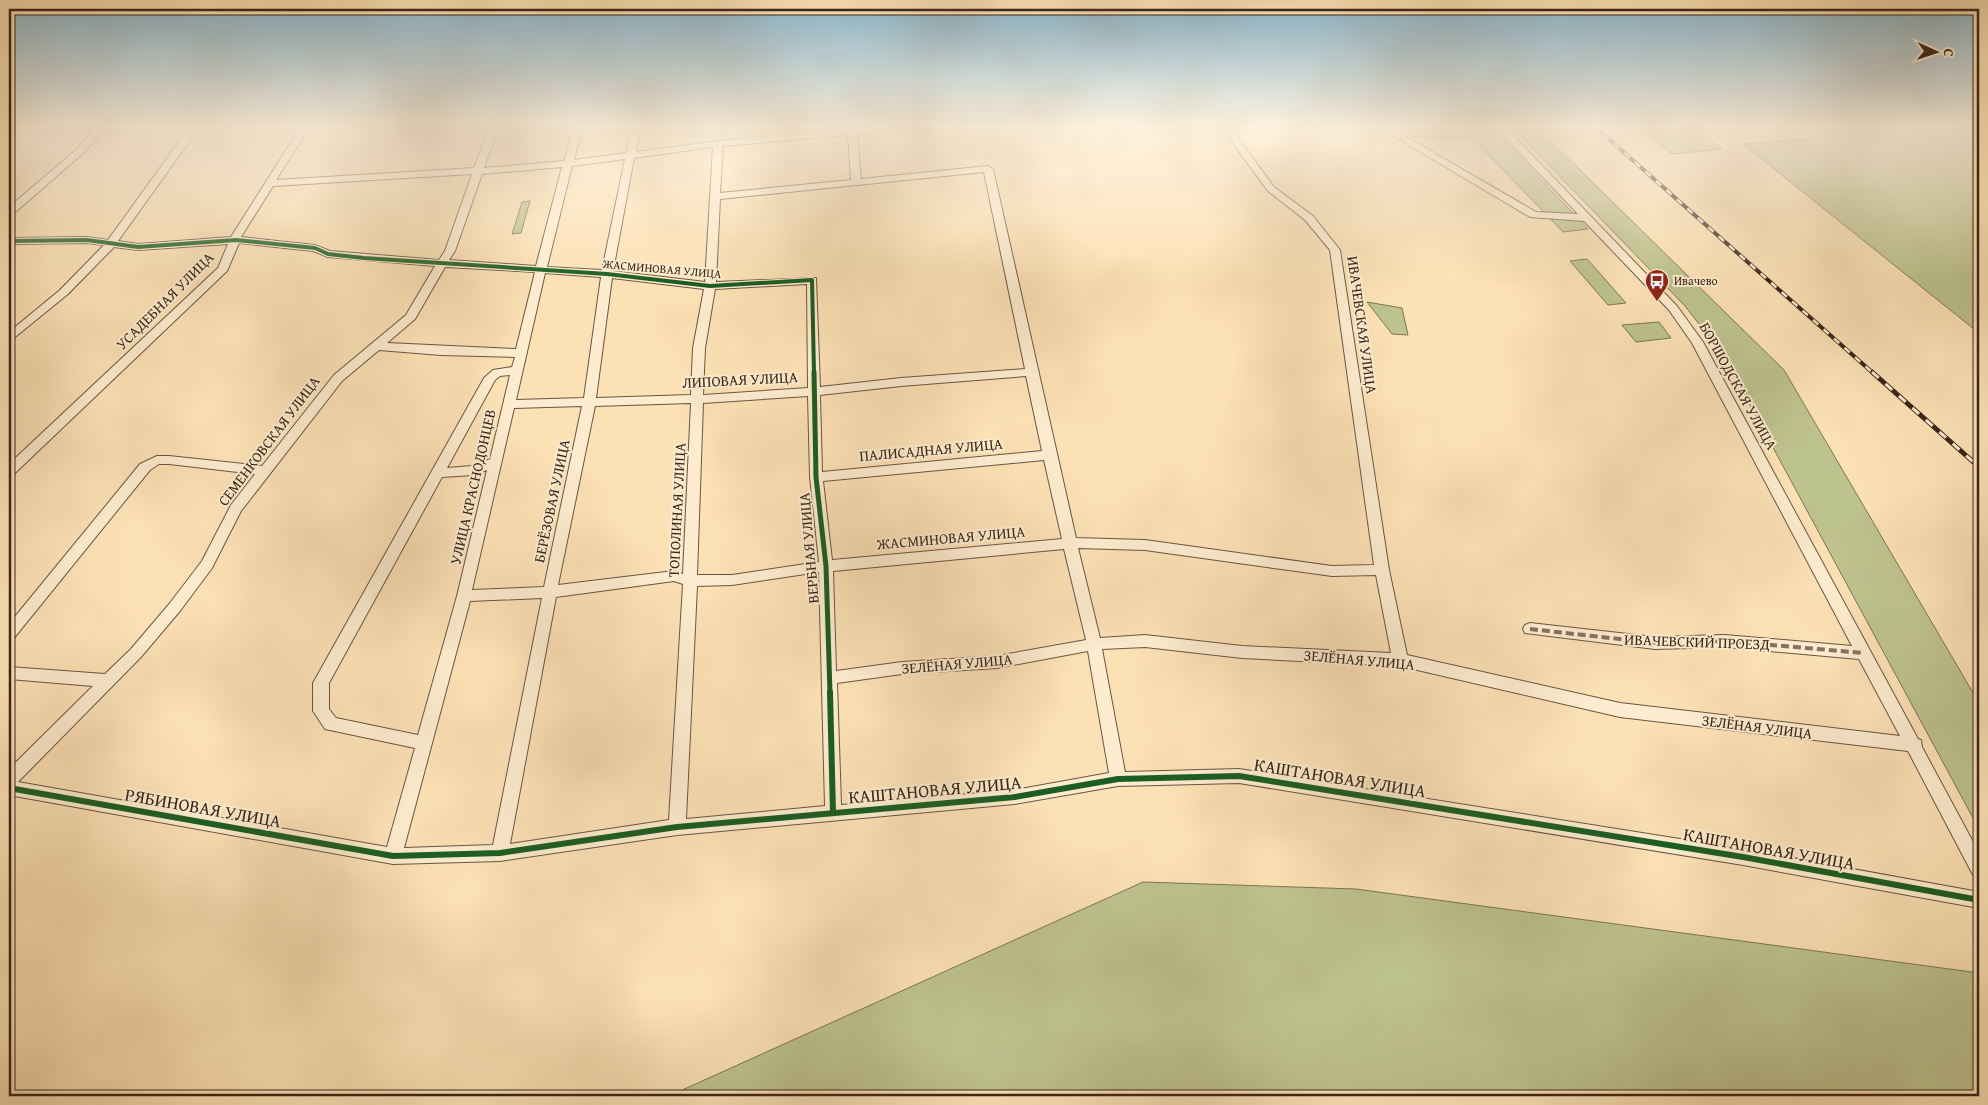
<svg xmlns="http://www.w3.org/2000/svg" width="1988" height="1105" viewBox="0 0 1988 1105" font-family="'Gentium Book Plus',serif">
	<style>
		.green { fill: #bdc38f; stroke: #7c7454 }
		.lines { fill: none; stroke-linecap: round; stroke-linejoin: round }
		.minor-casing { stroke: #6a5541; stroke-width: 2 }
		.minor { fill: #fdeccf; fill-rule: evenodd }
		.rail-far1-casing { stroke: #3a261a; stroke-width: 4 }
		.rail-casing { stroke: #3a261a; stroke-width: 5 }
		.rail-far1 { stroke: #fdeccf; stroke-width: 2.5; stroke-dasharray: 7; stroke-linecap: butt }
		.rail { stroke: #fdeccf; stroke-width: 3; stroke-dasharray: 9; stroke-linecap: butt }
		.quiet { stroke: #8d6e63; stroke-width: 4; stroke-dasharray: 8 4; stroke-linecap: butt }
		.cycleway-far2-casing { stroke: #fdeccf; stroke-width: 6 }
		.cycleway-far1-casing { stroke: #fdeccf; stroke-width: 8 }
		.cycleway-casing { stroke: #fdeccf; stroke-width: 9 }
		.cycleway-far2 { stroke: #1b5e20; stroke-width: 4 }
		.cycleway-far1 { stroke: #1b5e20; stroke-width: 5 }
		.cycleway { stroke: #1b5e20; stroke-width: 6 }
		.labels { text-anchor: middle; stroke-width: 4; stroke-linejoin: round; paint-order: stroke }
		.far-street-label { font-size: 12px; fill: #3a261a; stroke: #fdeccf }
		.far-poi-label { font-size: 12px; fill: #3a261a; stroke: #fdeccf; text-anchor: start }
		.street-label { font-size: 15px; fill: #3a261a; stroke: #fdeccf }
		.near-street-label { font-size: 18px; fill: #3a261a; stroke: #fdeccf }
	</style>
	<rect width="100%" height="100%" fill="#fce1b5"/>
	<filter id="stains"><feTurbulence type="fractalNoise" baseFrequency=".004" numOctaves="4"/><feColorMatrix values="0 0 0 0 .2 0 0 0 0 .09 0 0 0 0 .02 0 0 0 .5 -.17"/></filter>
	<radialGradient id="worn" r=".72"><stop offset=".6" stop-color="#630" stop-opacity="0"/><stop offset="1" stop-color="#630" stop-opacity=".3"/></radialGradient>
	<!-- green -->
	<g class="green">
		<polygon points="1401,125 1489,125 1588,229 1563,232 1472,138 1413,137"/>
		<polygon points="1510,125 1534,125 1784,370 1979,703 1979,829 1723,355 1685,306"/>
		<polygon points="1637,125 1692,125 1722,149 1672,154"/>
		<polygon points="1802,125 1979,125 1979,333 1743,144 1821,138"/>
		<polygon points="530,201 521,233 512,234 522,202"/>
		<polygon points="1587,259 1626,303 1608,305 1570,261"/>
		<polygon points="1367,302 1402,308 1408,335 1392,334"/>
		<polygon points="1659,322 1671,338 1636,342 1622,325"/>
		<polygon points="1143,882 1356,889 1979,973 1979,1096 669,1096"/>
	</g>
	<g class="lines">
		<!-- minor casing -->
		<g class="minor-casing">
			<g id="minor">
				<polygon points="101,125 161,125 156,128 104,130 81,155 13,214 9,215 9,207 75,151 93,131 9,135 9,129"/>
				<path d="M191,125h10l-83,116 20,3 93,-7 71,-112h9l-35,55 198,-12 16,-43h9l-15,43 80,-7 10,-36h9l-9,35 52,-7 6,-28h9l-5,27 82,-11 130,-12v-4h8l1,4 73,-4 -4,3 -69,6 4,45 127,-13 5,3 83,369 69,2 187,26 42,-1 -44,-315 -25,-30 -37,-29 -34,-46 -11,-20h9l11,20 31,42 39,29 27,34 49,320 18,85 213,48 280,33 -41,-77 -134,-12 -70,2 -130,-16 -2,-4 2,-4 5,-2 125,14 70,-2 127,11 -160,-303 -23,-33 -85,-89 -54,-4 -155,-92h11l150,87 42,2 -85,-89h10l174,181 26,36 215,397 3,1 1,7 57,106v24l-6,-2 -65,-124 -288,-34 -220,-51 -158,-8 -97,-11 -43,2 23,123 114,-3 504,80 236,43v16l-236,-43 -504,-82 -121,3 -103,18 -338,31 -177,26 -107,3 -384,-69v-26l84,-83 -84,-7v-12l96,7 26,-25 39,-46 32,-42 29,-56 24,-31 -86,-10h-10l-9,6 -136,168 -5,2v-16l131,-160 17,-8h12l93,10 72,-91 72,-60 29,-49 -107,-9 -15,-6 -74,-8 -12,28 -213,203 -5,1v-11l209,-196 10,-24 -90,6 -24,-3 -46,47 -59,48v-10l51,-42 44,-45 -17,-2 -78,1v-6l78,-1 21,3zM848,135l3,45 -131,13 3,-47zM713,147l-8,135 -92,-11 21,-113zM625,159l-23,111 -55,-3 25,-101zM562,167l-26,99 -87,-6 6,-9 27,-77zM984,172l41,197 -124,9 -81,9 -4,-109 -100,4 4,-83zM472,174l-27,77 -6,9 -109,-9 -15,-6 -74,-8 32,-51zM445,267l90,5 -19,77 -129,-6 28,-24zM545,273l56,4 -17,121 -68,2zM612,278l92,11 -11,59 -2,47 -95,3zM807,284l1,104 -105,7 2,-47 10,-59zM379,350l62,5 74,2 -3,10 -19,3 -9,8 -171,305v28l12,18 90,19 -28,99 -369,-65 123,-125 39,-46 32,-43 29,-57 101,-130zM510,375l-20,84 -18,7 -25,2 48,-88 5,-4zM1026,376l16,75 -220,21 -2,-77 81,-9zM808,396l2,81 9,85 -87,13h-35l6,-172zM691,403l-8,171 -9,-3 -116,14 37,-179zM582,406l-38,181 -72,3 42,-182zM1044,460l18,79 -230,21 -9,-79zM487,470l-30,126 -39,139 -82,-17 -7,-9v-26l113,-206 31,-2zM1078,548l67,2 187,26 44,-1 15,78 -149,-7 -97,-11 -45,3zM1064,549l22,91 -89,16 -95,6 -66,9 -3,-100zM819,572l6,234 -139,13 11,-233 35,-1zM674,581l9,3 -14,236 -159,24 46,-247zM542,598l-49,247 -89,3 66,-247zM1088,651l21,122 -94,17 -174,15 -4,-122 65,-9 95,-6z"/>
			</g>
		</g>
		<!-- minor -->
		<use href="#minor" class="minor"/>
		<!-- rail-far1 casing -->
		<g class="rail-far1-casing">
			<polyline id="rail-far1" points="1593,125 1873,373"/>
		</g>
		<!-- rail casing -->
		<g class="rail-casing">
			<polyline id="rail" points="1872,372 1979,467"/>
		</g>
		<!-- rail-far1 -->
		<use href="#rail-far1" class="rail-far1"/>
		<!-- rail -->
		<use href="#rail" class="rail"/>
		<!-- quiet -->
		<polyline class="quiet" points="1530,629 1655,643 1725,641 1864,653"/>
		<!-- cycleway-far2 casing -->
		<g class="cycleway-far2-casing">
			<polyline id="cycleway-far2" points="9,241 87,240 138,247 236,240 315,248 328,254 364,258 607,274 710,286 812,280 814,373"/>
		</g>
		<!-- cycleway-far1 casing -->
		<g class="cycleway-far1-casing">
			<polyline id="cycleway-far1" points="814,372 816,477 826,566 830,693"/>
		</g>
		<!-- cycleway casing -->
		<g class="cycleway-casing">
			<g id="cycleway">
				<polyline points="830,692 833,813"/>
				<polyline points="9,788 393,856 500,853 677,827 1015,797 1118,779 1239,776 1743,857 1979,900"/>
			</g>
		</g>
		<!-- cycleway-far2 -->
		<use href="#cycleway-far2" class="cycleway-far2"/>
		<!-- cycleway-far1 -->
		<use href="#cycleway-far1" class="cycleway-far1"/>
		<!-- cycleway -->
		<use href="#cycleway" class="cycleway"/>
	</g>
	<!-- sky -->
	<linearGradient id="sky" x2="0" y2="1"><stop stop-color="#8bb8d0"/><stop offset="0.45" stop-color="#fef2de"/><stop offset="1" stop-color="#fef2de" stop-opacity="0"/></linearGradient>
	<rect width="1988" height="280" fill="url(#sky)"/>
	<!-- icons -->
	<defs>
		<g id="bus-pin" transform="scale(1.25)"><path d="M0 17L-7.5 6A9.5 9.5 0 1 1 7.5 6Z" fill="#8f2418" stroke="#fdeccf"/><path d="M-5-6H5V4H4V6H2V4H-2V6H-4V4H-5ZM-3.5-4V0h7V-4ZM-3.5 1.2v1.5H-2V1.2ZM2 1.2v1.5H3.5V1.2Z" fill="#fff"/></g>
	</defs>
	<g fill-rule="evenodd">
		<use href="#bus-pin" x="1657" y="281"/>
	</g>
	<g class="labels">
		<!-- far-street labels -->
		<g class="far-street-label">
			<text transform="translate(662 269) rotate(5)" y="4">ЖАСМИНОВАЯ УЛИЦА</text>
		</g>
		<!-- far-poi labels -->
		<g class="far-poi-label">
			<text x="1674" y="285">Ивачево</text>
		</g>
		<!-- street labels -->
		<g class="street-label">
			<text transform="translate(165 301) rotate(-45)" y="5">УСАДЕБНАЯ УЛИЦА</text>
			<text transform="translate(1362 325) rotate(82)" y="5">ИВАЧЕВСКАЯ УЛИЦА</text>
			<text transform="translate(740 380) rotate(-3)" y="5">ЛИПОВАЯ УЛИЦА</text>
			<text transform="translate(1738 386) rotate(61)" y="5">БОРШОДСКАЯ УЛИЦА</text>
			<text transform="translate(269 441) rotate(-53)" y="5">СЕМЕНКОВСКАЯ УЛИЦА</text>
			<text transform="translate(931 450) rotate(-5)" y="5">ПАЛИСАДНАЯ УЛИЦА</text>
			<text transform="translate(473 487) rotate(-77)" y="5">УЛИЦА КРАСНОДОНЦЕВ</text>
			<text transform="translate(552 501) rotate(-78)" y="5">БЕРЁЗОВАЯ УЛИЦА</text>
			<text transform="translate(677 510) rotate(-87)" y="5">ТОПОЛИНАЯ УЛИЦА</text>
			<text transform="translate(951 538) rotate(-5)" y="5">ЖАСМИНОВАЯ УЛИЦА</text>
			<text transform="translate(809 548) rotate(-95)" y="5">ВЕРБНАЯ УЛИЦА</text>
			<text transform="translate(1697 642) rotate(2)" y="5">ИВАЧЕВСКИЙ ПРОЕЗД</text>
			<text transform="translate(1359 660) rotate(5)" y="5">ЗЕЛЁНАЯ УЛИЦА</text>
			<text transform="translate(957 664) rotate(-5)" y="5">ЗЕЛЁНАЯ УЛИЦА</text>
			<text transform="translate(1757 727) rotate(7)" y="5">ЗЕЛЁНАЯ УЛИЦА</text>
		</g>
		<!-- near-street labels -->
		<g class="near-street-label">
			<text transform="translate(1340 778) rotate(9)" y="6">КАШТАНОВАЯ УЛИЦА</text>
			<text transform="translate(935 790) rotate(-5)" y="6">КАШТАНОВАЯ УЛИЦА</text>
			<text transform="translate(203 808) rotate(10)" y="6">РЯБИНОВАЯ УЛИЦА</text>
			<text transform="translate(1769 849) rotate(10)" y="6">КАШТАНОВАЯ УЛИЦА</text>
		</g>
	</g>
	<!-- margin -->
	<rect width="1988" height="1105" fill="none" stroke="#fce1b5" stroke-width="30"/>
	<rect x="10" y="10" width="1968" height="1085" fill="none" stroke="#3a261a" stroke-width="2.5"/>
	<rect x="15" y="15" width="1958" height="1075" fill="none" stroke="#3a261a"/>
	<!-- north arrow -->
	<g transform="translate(1936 52) rotate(93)" stroke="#fdeccf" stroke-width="4" paint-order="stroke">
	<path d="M0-4L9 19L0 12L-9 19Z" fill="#3a261a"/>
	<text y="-8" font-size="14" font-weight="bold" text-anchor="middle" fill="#3a261a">С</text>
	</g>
	<rect width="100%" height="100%" filter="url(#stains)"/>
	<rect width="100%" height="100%" fill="url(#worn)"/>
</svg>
